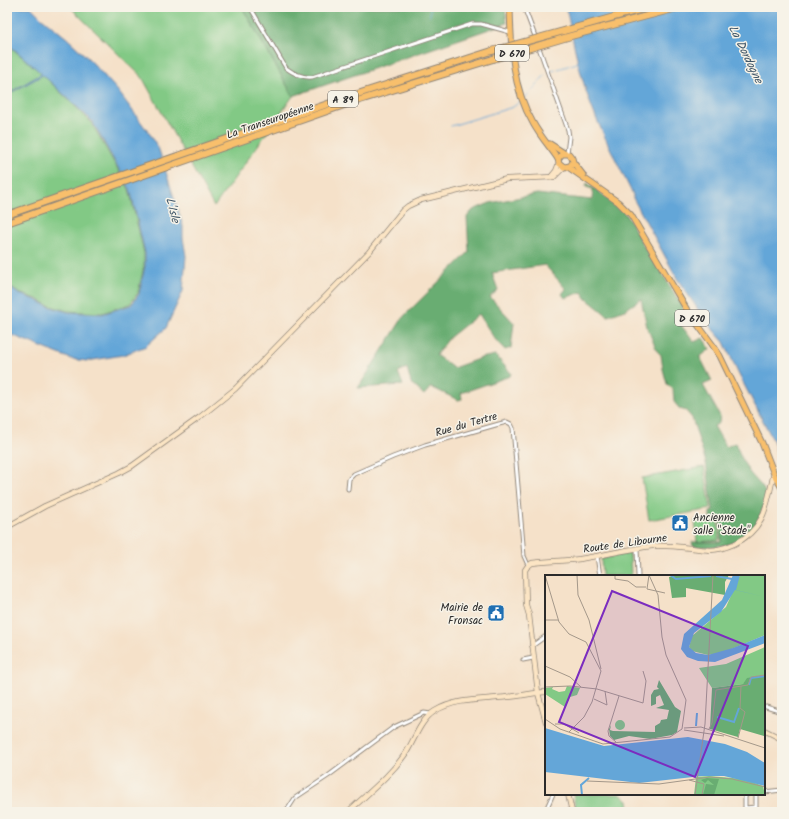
<svg xmlns="http://www.w3.org/2000/svg" width="789" height="819" viewBox="0 0 789 819" font-family="Kalam,sans-serif">
	<style>
		.green { fill: #82c985; stroke: #567a58 }
		.forest { fill: #69ad72; stroke: #4a6c4e }
		.water { fill: #64a6d8; stroke: #486882 }
		.lines { fill: none; stroke-linecap: round; stroke-linejoin: round }
		.stream { stroke: #64a6d8; stroke-width: 1 }
		.street-casing { stroke: #90867a; stroke-width: 5 }
		.secondary-casing { stroke: #90867a; stroke-width: 6 }
		.primary-casing { stroke: #90867a; stroke-width: 7 }
		.highway-casing { stroke: #90867a; stroke-width: 8 }
		.street { stroke: #fff; stroke-width: 3 }
		.secondary { stroke: #fce5c4; stroke-width: 4.5 }
		.primary { stroke: #f8bf6c; stroke-width: 5 }
		.highway { stroke: #f8bf6c; stroke-width: 6 }
		.highway-bridge-casing { stroke: #90867a; stroke-width: 8; stroke-linecap: butt }
		.highway-bridge { stroke: #f8bf6c; stroke-width: 6 }
		.labels { text-anchor: middle; stroke-width: 3; stroke-linejoin: round; paint-order: stroke }
		.shield { fill: #f7f3e8; stroke: #686764; stroke-width: 1 }
		.shield-label { font-size: 10px; font-weight: bold; fill: #2b2b2b }
		.street-label { font-size: 11px; fill: #2b2b2b; stroke: #f7f3e8 }
		.poi-label { font-size: 11px; fill: #2b2b2b; stroke: #f7f3e8; text-anchor: start }
		.water-label { font-size: 12px; font-style: italic; fill: #3f5668; stroke: #f7f3e8 }
		.inset-river { fill: none; stroke: #64a6d8; stroke-width: 2 }
		.inset-road { fill: none; stroke: #a4988a; stroke-width: 1 }
		.view { fill: #7b2cbf; fill-opacity: 0.15; stroke: #7b2cbf; stroke-width: 2 }
		.inset-edge { fill: none; stroke: #2b2b2b; stroke-width: 2 }
	</style>
	<rect width="100%" height="100%" fill="#f7f3e8"/>
	<filter id="ink" filterUnits="userSpaceOnUse"><feTurbulence type="fractalNoise" baseFrequency=".025" numOctaves="2"/><feDisplacementMap in="SourceGraphic" scale="8" xChannelSelector="R" yChannelSelector="G"/><feConvolveMatrix kernelMatrix="1 2 1 2 8 2 1 2 1" color-interpolation-filters="sRGB"/></filter>
	<filter id="wash" filterUnits="userSpaceOnUse"><feTurbulence type="fractalNoise" baseFrequency=".012" numOctaves="4" result="noise"/><feDisplacementMap in="SourceGraphic" scale="16" xChannelSelector="R" yChannelSelector="G"/><feGaussianBlur stdDeviation="0.9" result="paint"/><feColorMatrix in="noise" values="0 0 0 0 0 0 0 0 0 0 0 0 0 0 0 0 0 1.4 0 .05"/><feComposite in="paint" operator="in"/></filter>
	<g filter="url(#wash)">
		<rect width="100%" height="100%" fill="#f5e1c9"/>
		<!-- green -->
		<g class="green">
			<polygon points="70,7 242,7 293,96 214,207 142,77"/>
			<polygon points="7,44 41,73 91,122 129,189 144,253 144,266 138,293 130,304 102,313 68,311 48,305 37,299 19,293 7,285"/>
			<polygon points="704,467 711,509 649,520 642,478"/>
			<polygon points="718,519 719,540 697,542 695,520"/>
			<polygon points="630,553 631,576 602,576 601,559"/>
			<polygon points="573,794 620,794 628,801 630,812 576,812"/>
		</g>
		<!-- forest -->
		<g class="forest">
			<polygon points="242,7 505,7 507,23 293,96"/>
			<path d="M587,183l34,25 9,13 19,34 13,18 24,40 -9,7 17,22 9,-4 7,11 -10,8 12,24 -9,4 17,31 -1,7 -5,3 12,21 9,-4c4,9 8,19 13,27 5,9 16,15 18,25 0,6 -3,13 -5,18 -12,31 -39,36 -68,33l-1,-4h29l-1,-24h-10v-6l3,-1 -7,-48 -14,-45 -6,-7 -6,-2 -6,-7 -1,-13 -6,-5 -4,-15 -2,-14 -4,-4 -10,-24 -6,-28 -16,11 -17,6 -21,-17 -5,-7 -17,6 -3,-4 4,-5 -21,-24 -53,8 6,17 -8,7 24,26 -3,25 -6,2 -11,-12 -15,-24 -29,23 -14,18 17,13 28,-10 14,-3 16,18 -1,3 -49,17 1,6 -4,1 -27,-13 -7,8 -13,-12 -4,-15 -9,4 5,13 -45,3 46,-72 65,-64 -2,-35 6,-7 17,-7 47,-9 55,6 1,-11 -7,-2z"/>
		</g>
		<!-- water -->
		<g class="water">
			<polygon points="7,7 31,7 42,18 68,39 91,61 118,91 152,137 159,150 183,226 183,238 186,256 183,291 166,328 146,346 123,355 87,361 71,359 7,333 7,286 19,294 36,300 48,306 68,312 102,314 131,305 139,294 145,266 145,253 130,189 92,121 43,75 7,95 7,94 41,74 41,73 7,43"/>
			<path d="M566,7h216v464l-9,-31 -35,-67 -14,-31 -16,-18 -30,-44 -45,-82v-3c-12,-25 -25,-50 -36,-75 -16,-36 -23,-75 -31,-113z"/>
		</g>
		<g class="lines">
			<!-- stream -->
			<g class="stream">
				<polyline points="430,7 430,16"/>
				<polyline points="552,71 580,62"/>
				<polyline points="524,99 535,87 545,75"/>
				<polyline points="451,126 513,107 521,101"/>
			</g>
		</g>
	</g>
	<g filter="url(#ink)">
		<g class="lines">
			<!-- street casing -->
			<g class="street-casing">
				<g id="street">
					<path d="M250,7l36,61c8,6 16,10 26,9l160,-53h9l29,8"/>
					<polyline points="524,7 536,39"/>
					<polyline points="538,45 568,130 569,137 567,153"/>
					<polyline points="348,489 349,479 354,474 393,457 425,445 499,424 507,422 511,424 513,428 524,556 528,565"/>
					<polyline points="637,548 638,576"/>
					<polyline points="597,556 600,576"/>
					<polyline points="532,646 546,636"/>
					<polyline points="523,660 533,658"/>
					<polyline points="766,707 782,712"/>
					<polyline points="764,792 782,790"/>
					<polyline points="747,794 745,797 745,808 756,807 756,794"/>
					<polyline points="286,812 295,798 328,776 394,727 424,713 431,714"/>
					<polyline points="545,812 553,794"/>
				</g>
			</g>
			<!-- secondary casing -->
			<g class="secondary-casing">
				<g id="secondary">
					<polyline points="551,177 556,171 559,163"/>
					<polyline points="7,527 45,506 119,473 132,466 200,417 235,389 369,252 403,210 408,206 421,200 507,179 554,177 564,167"/>
					<path d="M546,722l-8,-29 -9,-78 -3,-10 -1,-35 2,-3 5,-4c16,-2 32,-2 48,-4 25,-4 48,-10 72,-13 20,-2 39,3 58,4 8,0 17,-3 24,-6 30,-14 33,-38 39,-67l1,-3"/>
					<polyline points="764,730 782,739"/>
					<polyline points="568,794 572,812"/>
					<path d="M348,812c20,-19 42,-36 58,-59 9,-14 14,-33 29,-42 21,-13 48,-11 72,-14 13,-1 26,-4 39,-5"/>
				</g>
			</g>
			<!-- primary casing -->
			<g class="primary-casing">
				<g id="primary">
					<path d="M510,7c1,41 2,80 23,116 7,13 17,24 25,36"/>
					<polyline points="550,144 564,153"/>
					<polyline points="573,162 570,166 564,167 559,163 558,159 562,154 569,154 572,158 573,162 583,175"/>
					<polyline points="568,167 618,202 631,215 687,310 712,344 720,356 762,443 774,474 782,488"/>
				</g>
			</g>
			<!-- highway casing -->
			<g class="highway-casing">
				<g id="highway">
					<polyline points="7,215 345,98 492,51"/>
					<polyline points="7,223 347,104 493,59"/>
				</g>
			</g>
			<!-- street -->
			<use href="#street" class="street"/>
			<!-- secondary -->
			<use href="#secondary" class="secondary"/>
			<!-- primary -->
			<use href="#primary" class="primary"/>
			<!-- highway -->
			<use href="#highway" class="highway"/>
			<!-- highway-bridge casing -->
			<g class="highway-bridge-casing">
				<g id="highway-bridge">
					<polyline points="492,51 650,7"/>
					<polyline points="493,59 571,36 681,7"/>
				</g>
			</g>
			<!-- highway-bridge -->
			<use href="#highway-bridge" class="highway-bridge"/>
		</g>
	</g>
	<!-- icons -->
	<defs>
		<g id="civic-square" transform="scale(0.9)"><rect x="-9" y="-9" width="18" height="18" rx="4" fill="#1f6fb2" stroke="#f7f3e8"/><path d="M-.6-6.5H3V-4.5H.6V-3L4-1V1h2V6H-6V1h2V-1L-.6-3ZM-1.2 2.5V6h2.4V2.5Z" fill="#fff"/></g>
	</defs>
	<g fill-rule="evenodd">
		<use href="#civic-square" x="680" y="523"/>
		<use href="#civic-square" x="496" y="613"/>
	</g>
	<g class="labels">
		<!-- shield labels -->
		<g class="shield">
			<rect x="495" y="45" width="34" height="16" rx="3"/>
			<rect x="328" y="91" width="30" height="16" rx="3"/>
			<rect x="675" y="310" width="34" height="16" rx="3"/>
		</g>
		<g class="shield-label">
			<text x="512" y="57">D 670</text>
			<text x="343" y="103">A 89</text>
			<text x="692" y="322">D 670</text>
		</g>
		<!-- street labels -->
		<g class="street-label">
			<text transform="translate(270 120) rotate(-19)" y="4">La Transeuropéenne</text>
			<text transform="translate(466 424) rotate(-16)" y="4">Rue du Tertre</text>
			<text transform="translate(625 543) rotate(-8)" y="4">Route de Libourne</text>
		</g>
		<!-- poi labels -->
		<g class="poi-label">
			<text x="693" y="521">Ancienne<tspan x="693" dy="13">salle "Stade"</tspan></text>
			<text x="483" y="611" text-anchor="end">Mairie de<tspan x="483" dy="13">Fronsac</tspan></text>
		</g>
		<!-- water labels -->
		<g class="water-label">
			<text transform="translate(746 54) rotate(64)" y="4">La Dordogne</text>
			<text transform="translate(173 210) rotate(76)" y="4">L'Isle</text>
		</g>
	</g>
	<!-- overview -->
	<g transform="translate(545 575)">
		<rect width="220" height="220" fill="#f5e1c9"/>
		<path d="M195,0h25v60l-43,18 -14,2 -16,-4 -3,-4 3,-11 34,-29zM220,72v28l-22,9 -31,4 -13,-20 27,-4zM22,111l13,2 -3,7 -7,2 -5,10 -20,-13v-6l8,-1 -1,2 7,3 6,-1zM70 150a5 5 0 1 1 10 0a5 5 0 1 1-10 0ZM164,201l35,3 19,7 2,9h-71l2,-18z" fill="#82c985"/>
		<path d="M136,0h48l-4,7v13l-39,-7v9l-14,1 -3,-21zM220,100l-1,61 -24,-7 -2,8 -28,-8 2,-41 31,-4 4,-6zM114,105l16,27 6,4 -4,21 -5,3 -22,4 -21,-3 -15,4 -4,-4 -1,-7 2,-4 -1,5 3,1 42,1v-6l5,-3 1,-3 6,-1 2,-9 -13,-2 8,-3 -4,-10 -4,2v7l-5,2v-11l3,-5 5,-1 -2,-2zM162,203l12,1 -5,16h-11l3,-11 8,1 -6,-5 -3,3 -4,-3z" fill="#69ad72"/>
		<path d="M188,0h7l-4,15 25,6 -26,-6 -14,22 -27,21 -5,14 7,6 12,2 25,-7 -4,-28 4,28 32,-13v8l-50,19 -17,-1 -11,-4 -6,-8 3,-15 38,-34zM0,153l59,18 84,-9 37,7 22,8 18,11v23l-41,-10h-22l-63,7 -94,-11z" fill="#64a6d8"/>
		<path class="inset-river" d="M125,0l6,4 35,-3M171,1l16,3M204,110l2,-7 14,-2M172,142l17,5 5,-14M151,151l1,-13M37,220l-1,-10 8,-7"/>
		<path class="inset-road" d="M0,0l14,47 10,12 17,8 15,29 -9,31 -8,15 -15,15M32,0l1,20 11,25 12,49M70,0v4l13,2 8,6h10M104,0l9,20 4,42 4,18 20,45 -4,29M104,0l-2,14 18,4M0,45h13M0,91l25,11 11,10M0,112l25,-1 27,3 46,14 3,-22 -3,-10M49,124l13,6 -2,-14M0,144l15,10 43,15 67,-7 12,-8M10,149h9l15,9M139,153l17,-1 64,21M164,154l3,-6 4,-33 32,-5 3,-8 14,-2M139,155l40,6M193,163l7,-26 -5,-4 1,-22M71,167l-7,-6 -1,-5 11,-35M144,205l15,4 -2,11M42,206l72,3 51,-7 22,2 33,8M150,220l10,-71 8,-149"/>
		<path class="view" d="M67,16l136,55 -53,131 -136,-55z"/>
		<rect width="220" height="220" class="inset-edge"/>
	</g>
	<!-- margin -->
	<rect width="789" height="819" fill="none" stroke="#f7f3e8" stroke-width="24"/>
</svg>
